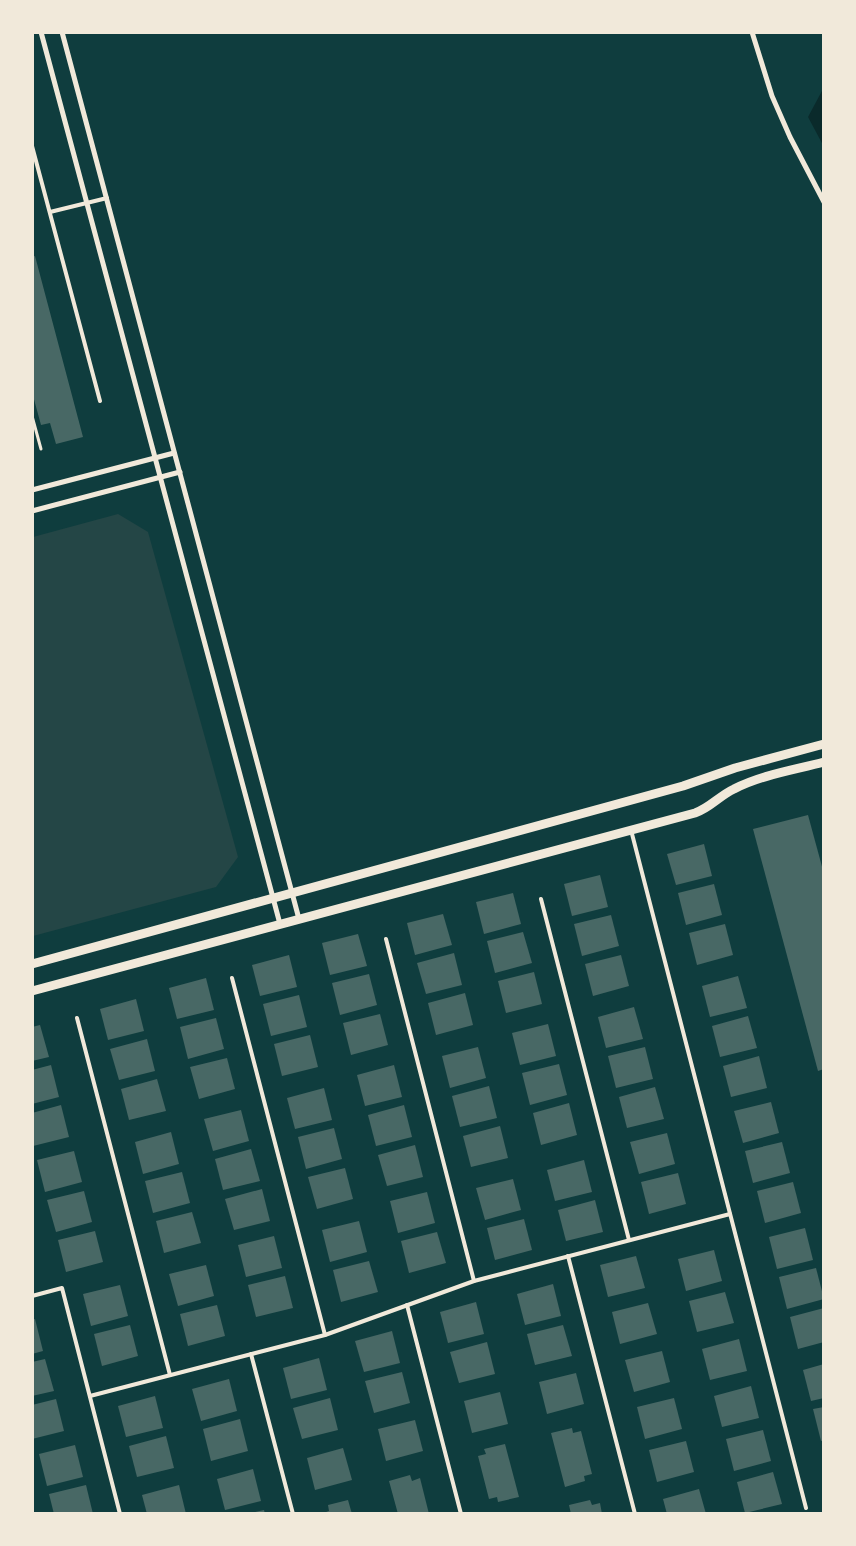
<svg xmlns="http://www.w3.org/2000/svg" width="856" height="1546" viewBox="0 0 856 1546" font-family="'Golos Text',sans-serif">
	<style>
		.green { fill: #244646 }
		.water { fill: #0a2a2b }
		.building { fill: #486865 }
		.lines { fill: none; stroke-linecap: round; stroke-linejoin: round }
		.path { stroke: #f1e9da; stroke-width: 3 }
		.service { stroke: #f1e9da; stroke-width: 4 }
		.minor { stroke: #f1e9da; stroke-width: 5 }
		.tertiary { stroke: #f1e9da; stroke-width: 9 }
	</style>
	<rect width="100%" height="100%" fill="#0f3d3e"/>
	<!-- green -->
	<polygon class="green" points="118,514 148,532 238,857 216,887 33,936 33,537"/>
	<!-- water -->
	<polygon class="water" points="823,89 823,145 808,117"/>
	<!-- building -->
	<g class="building">
		<polygon points="35,256 83,437 56,444 50,423 41,425 32,392 32,257"/>
		<polygon points="808,815 824,874 824,1069 818,1071 753,829"/>
		<polygon points="704,844 712,876 676,885 667,854"/>
		<polygon points="600,875 608,907 572,916 564,884"/>
		<polygon points="714,884 722,915 686,925 678,893"/>
		<polygon points="513,893 521,924 484,934 476,902"/>
		<polygon points="443,914 452,945 415,955 407,923"/>
		<polygon points="611,915 619,946 582,956 574,924"/>
		<polygon points="725,924 733,955 697,965 689,933"/>
		<polygon points="523,932 532,963 495,973 487,941"/>
		<polygon points="358,934 367,966 330,975 322,943"/>
		<polygon points="454,953 462,985 426,994 417,963"/>
		<polygon points="289,955 297,987 260,996 252,965"/>
		<polygon points="621,955 629,986 593,996 585,964"/>
		<polygon points="534,972 542,1004 506,1013 498,981"/>
		<polygon points="369,974 377,1005 340,1015 332,983"/>
		<polygon points="738,976 747,1008 710,1017 702,986"/>
		<polygon points="206,978 214,1010 177,1019 169,988"/>
		<polygon points="465,993 473,1025 436,1035 428,1003"/>
		<polygon points="299,995 307,1027 271,1036 263,1004"/>
		<polygon points="136,999 144,1031 108,1040 100,1009"/>
		<polygon points="634,1007 643,1039 606,1048 598,1017"/>
		<polygon points="380,1014 388,1045 351,1055 343,1023"/>
		<polygon points="748,1016 757,1048 720,1057 712,1026"/>
		<polygon points="216,1018 224,1049 188,1059 180,1027"/>
		<polygon points="548,1024 556,1056 520,1065 512,1033"/>
		<polygon points="40,1025 49,1057 32,1061 32,1027"/>
		<polygon points="310,1035 318,1067 282,1076 274,1044"/>
		<polygon points="147,1039 155,1071 119,1080 110,1049"/>
		<polygon points="478,1047 486,1078 450,1088 442,1056"/>
		<polygon points="645,1047 653,1079 616,1088 608,1056"/>
		<polygon points="759,1056 767,1088 731,1097 723,1066"/>
		<polygon points="227,1058 235,1089 199,1099 190,1067"/>
		<polygon points="559,1064 567,1095 530,1105 522,1073"/>
		<polygon points="51,1065 59,1097 32,1104 32,1070"/>
		<polygon points="394,1065 402,1097 365,1106 357,1075"/>
		<polygon points="157,1079 166,1111 129,1120 121,1089"/>
		<polygon points="489,1086 497,1118 460,1127 452,1096"/>
		<polygon points="655,1087 664,1119 627,1128 619,1097"/>
		<polygon points="324,1088 332,1120 295,1129 287,1098"/>
		<polygon points="771,1102 779,1133 743,1143 734,1111"/>
		<polygon points="569,1103 577,1135 541,1145 533,1113"/>
		<polygon points="61,1105 69,1137 33,1146 32,1113"/>
		<polygon points="404,1105 412,1137 376,1146 368,1115"/>
		<polygon points="241,1110 249,1141 213,1151 204,1119"/>
		<polygon points="500,1126 508,1158 471,1167 463,1136"/>
		<polygon points="334,1128 342,1159 306,1169 298,1137"/>
		<polygon points="171,1132 179,1164 143,1174 135,1142"/>
		<polygon points="667,1133 675,1164 639,1174 630,1142"/>
		<polygon points="782,1142 790,1173 753,1183 745,1151"/>
		<polygon points="415,1145 423,1177 387,1186 378,1155"/>
		<polygon points="251,1149 260,1181 223,1190 215,1159"/>
		<polygon points="74,1151 82,1182 45,1192 37,1160"/>
		<polygon points="584,1160 592,1192 555,1201 547,1170"/>
		<polygon points="345,1168 353,1199 317,1209 308,1177"/>
		<polygon points="182,1172 190,1203 153,1213 145,1181"/>
		<polygon points="678,1173 686,1204 649,1214 641,1182"/>
		<polygon points="513,1179 521,1210 485,1220 476,1188"/>
		<polygon points="793,1182 801,1213 765,1223 757,1191"/>
		<polygon points="262,1189 270,1221 234,1230 225,1199"/>
		<polygon points="84,1191 92,1222 56,1232 47,1200"/>
		<polygon points="427,1192 435,1223 398,1233 390,1201"/>
		<polygon points="595,1200 603,1232 566,1241 558,1210"/>
		<polygon points="192,1212 201,1243 164,1253 156,1221"/>
		<polygon points="524,1219 532,1250 495,1260 487,1228"/>
		<polygon points="359,1221 367,1252 330,1262 322,1230"/>
		<polygon points="805,1228 813,1260 777,1269 769,1237"/>
		<polygon points="95,1231 103,1262 66,1272 58,1240"/>
		<polygon points="437,1232 446,1263 409,1273 401,1241"/>
		<polygon points="274,1236 282,1268 246,1277 238,1245"/>
		<polygon points="714,1250 722,1281 686,1291 678,1259"/>
		<polygon points="636,1256 645,1288 608,1297 600,1265"/>
		<polygon points="369,1261 378,1292 341,1302 333,1270"/>
		<polygon points="206,1265 214,1296 178,1306 169,1274"/>
		<polygon points="816,1268 824,1299 787,1309 779,1277"/>
		<polygon points="285,1276 293,1308 256,1317 248,1285"/>
		<polygon points="553,1284 561,1316 525,1325 517,1294"/>
		<polygon points="120,1285 128,1316 91,1326 83,1294"/>
		<polygon points="725,1292 734,1323 697,1332 689,1301"/>
		<polygon points="476,1302 484,1334 448,1343 440,1312"/>
		<polygon points="648,1303 657,1334 620,1344 612,1312"/>
		<polygon points="217,1305 225,1336 188,1346 180,1314"/>
		<polygon points="824,1308 824,1342 798,1349 790,1317"/>
		<polygon points="35,1319 43,1351 32,1354 32,1320"/>
		<polygon points="130,1325 138,1356 102,1366 94,1334"/>
		<polygon points="563,1325 572,1356 535,1365 527,1334"/>
		<polygon points="392,1331 400,1363 364,1372 355,1341"/>
		<polygon points="739,1339 747,1371 710,1380 702,1349"/>
		<polygon points="487,1342 495,1374 459,1383 450,1352"/>
		<polygon points="662,1351 670,1382 634,1392 625,1360"/>
		<polygon points="319,1358 327,1390 291,1399 283,1368"/>
		<polygon points="45,1359 54,1391 32,1396 32,1362"/>
		<polygon points="824,1364 824,1398 811,1401 803,1370"/>
		<polygon points="402,1372 410,1403 374,1413 365,1381"/>
		<polygon points="576,1373 584,1404 547,1414 539,1382"/>
		<polygon points="229,1379 237,1411 201,1421 192,1389"/>
		<polygon points="751,1386 759,1418 722,1427 714,1396"/>
		<polygon points="500,1392 508,1424 472,1433 464,1401"/>
		<polygon points="155,1396 163,1428 126,1437 118,1406"/>
		<polygon points="330,1398 338,1430 302,1439 293,1408"/>
		<polygon points="674,1398 682,1429 645,1439 637,1407"/>
		<polygon points="56,1399 64,1431 32,1439 32,1405"/>
		<polygon points="824,1407 824,1440 821,1441 813,1409"/>
		<polygon points="240,1419 248,1451 211,1461 203,1429"/>
		<polygon points="415,1420 423,1451 386,1461 378,1429"/>
		<polygon points="572,1428 573,1433 581,1431 592,1474 584,1476 585,1481 565,1487 551,1433"/>
		<polygon points="763,1430 771,1461 734,1471 726,1439"/>
		<polygon points="166,1436 174,1468 137,1477 129,1446"/>
		<polygon points="686,1441 694,1472 657,1482 649,1450"/>
		<polygon points="505,1444 519,1497 498,1502 497,1497 489,1499 478,1456 486,1454 484,1449"/>
		<polygon points="75,1445 83,1477 47,1486 39,1454"/>
		<polygon points="343,1448 352,1480 315,1490 307,1458"/>
		<polygon points="253,1469 261,1501 225,1510 217,1479"/>
		<polygon points="773,1472 782,1504 745,1513 737,1482"/>
		<polygon points="410,1475 412,1481 420,1478 429,1514 398,1514 389,1481"/>
		<polygon points="86,1485 93,1514 54,1514 49,1494"/>
		<polygon points="179,1485 186,1514 147,1514 142,1495"/>
		<polygon points="699,1489 706,1514 667,1514 663,1499"/>
		<polygon points="348,1500 352,1514 320,1514 329,1511 328,1505"/>
		<polygon points="590,1500 592,1505 600,1503 602,1514 571,1514 569,1505"/>
		<polygon points="264,1510 265,1514 251,1514 251,1513"/>
	</g>
	<g class="lines">
		<!-- path -->
		<polyline class="path" points="32,416 41,449"/>
		<!-- service -->
		<g class="service">
			<polyline points="32,146 100,401"/>
			<polyline points="50,212 107,198"/>
			<polyline points="631,830 806,1508"/>
			<polyline points="541,899 629,1240"/>
			<polyline points="386,939 474,1281"/>
			<polyline points="232,978 325,1335"/>
			<polyline points="77,1018 170,1375"/>
			<polyline points="568,1256 635,1514"/>
			<polyline points="32,1296 62,1288 120,1514"/>
			<polyline points="407,1305 461,1514"/>
			<polyline points="251,1354 293,1514"/>
			<polyline points="90,1396 325,1335 474,1281 730,1214"/>
		</g>
		<!-- minor -->
		<g class="minor">
			<polyline points="41,32 280,924"/>
			<polyline points="62,32 299,919"/>
			<polyline points="752,32 772,96 790,137 824,202"/>
			<polyline points="32,490 174,453"/>
			<polyline points="32,511 180,472"/>
		</g>
		<!-- tertiary -->
		<g class="tertiary">
			<polyline points="32,964 683,786 735,768 824,744"/>
			<path d="M32,991l663,-178c15,-5 24,-17 39,-24 27,-14 60,-19 90,-27"/>
		</g>
	</g>
	<!-- border -->
	<rect width="856" height="1546" fill="none" stroke="#f1e9da" stroke-width="68"/>
</svg>
